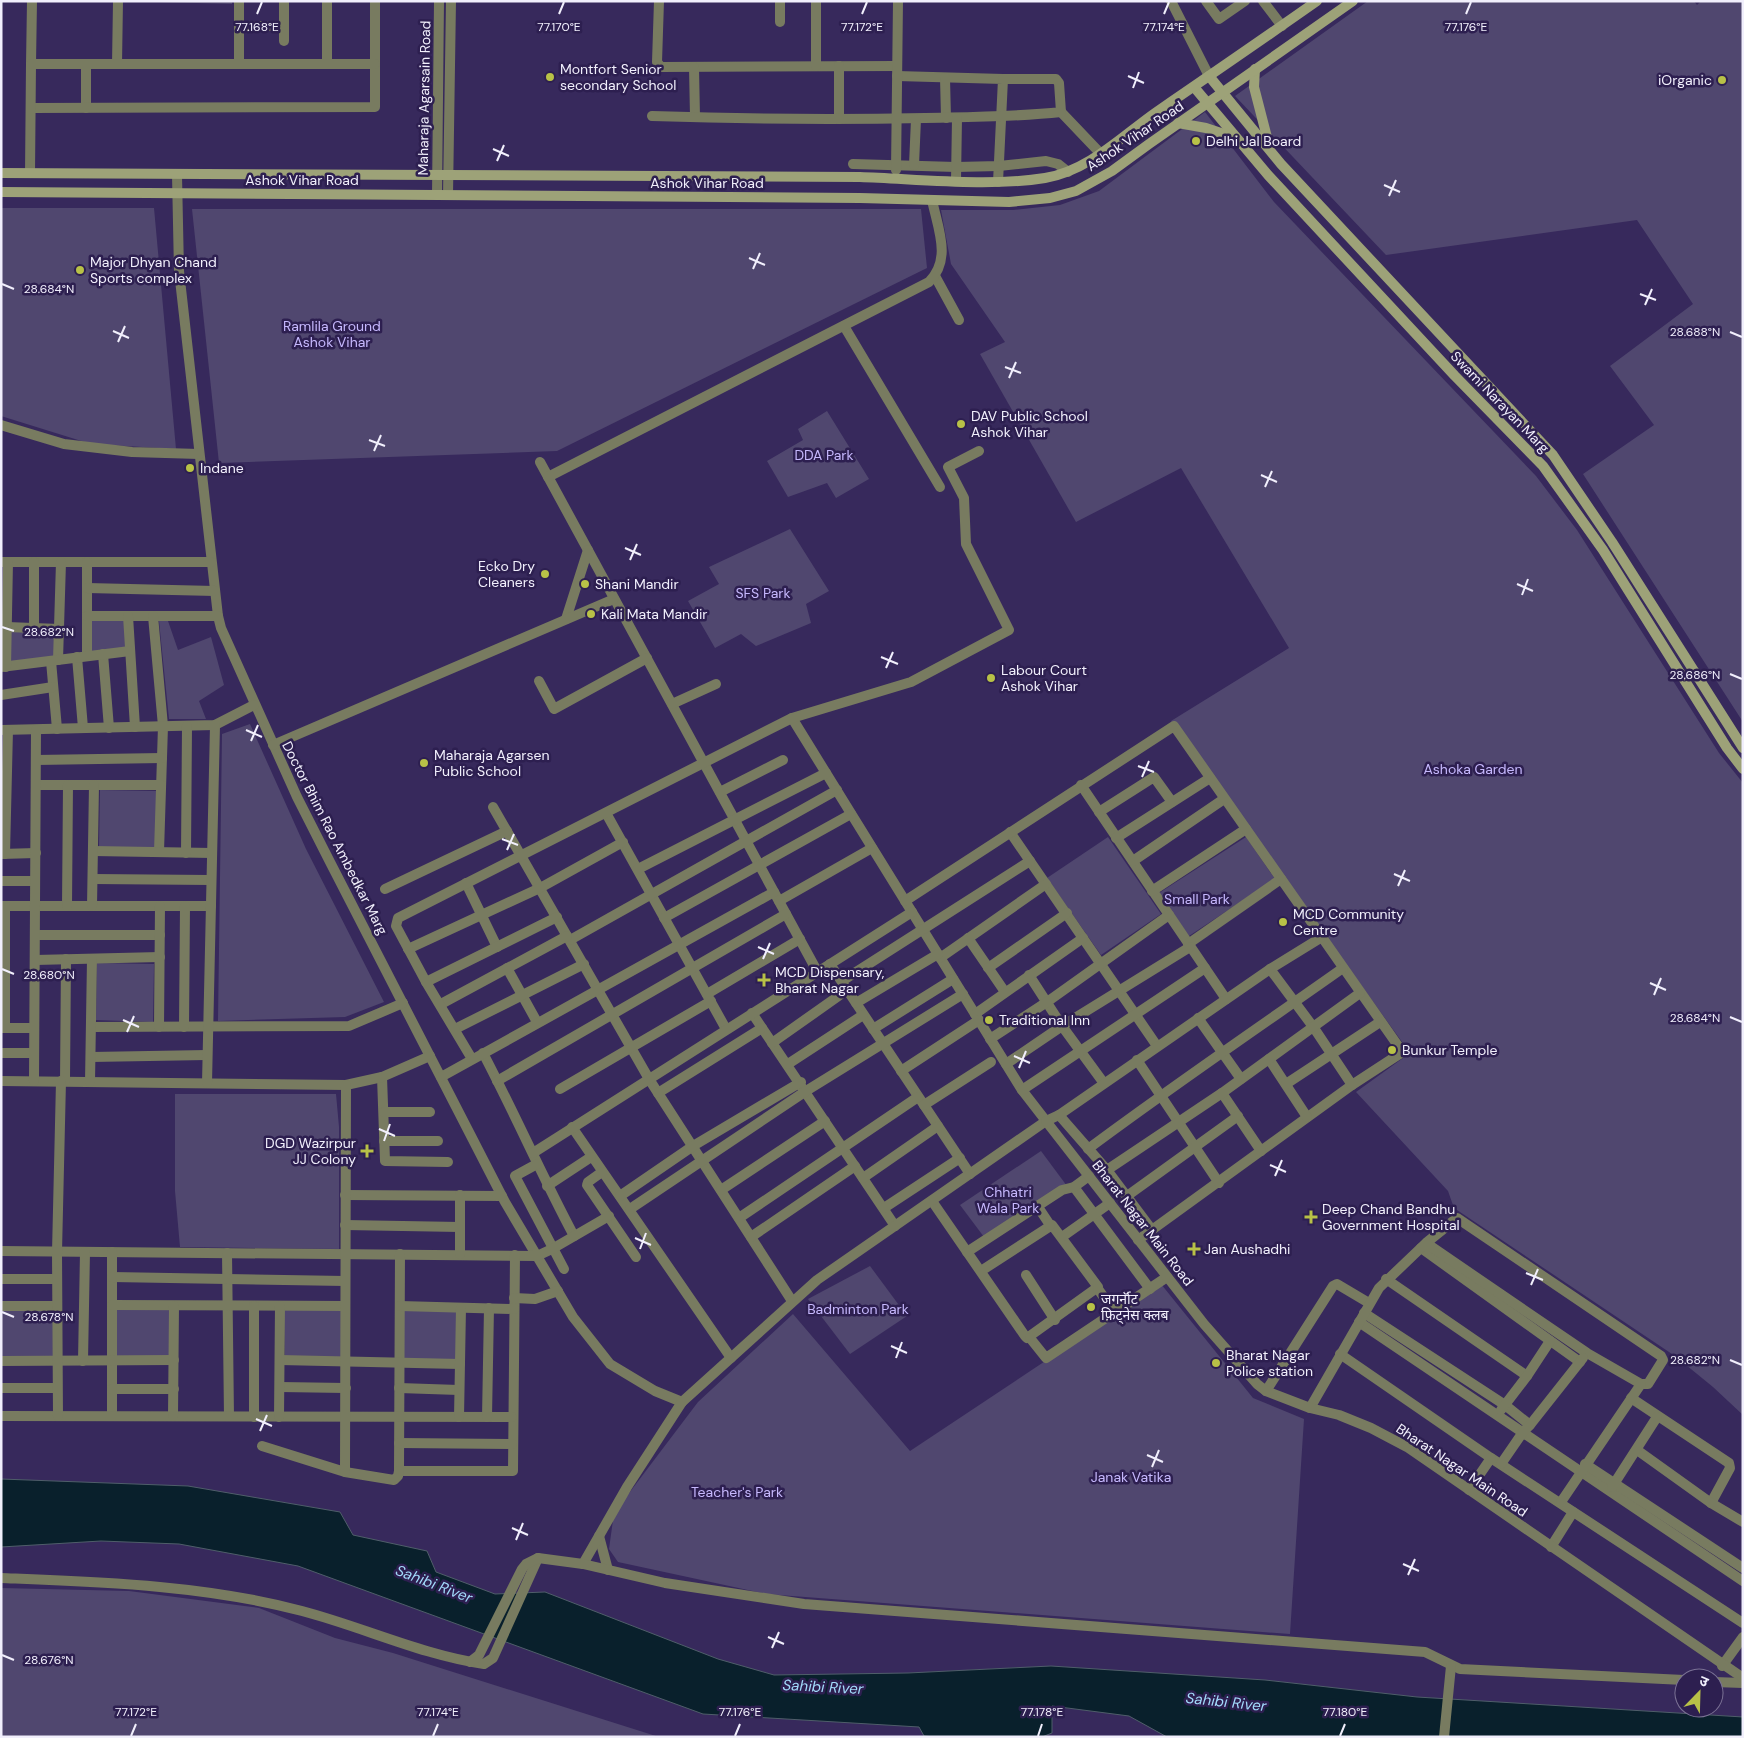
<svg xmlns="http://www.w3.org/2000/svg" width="1744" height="1738" viewBox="0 0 1744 1738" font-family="'DM Sans','Noto Sans Devanagari',sans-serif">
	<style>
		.green { fill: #50476f }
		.water { fill: #09202c; stroke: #4f5e6a }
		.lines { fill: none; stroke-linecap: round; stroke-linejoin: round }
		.minor { stroke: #787b60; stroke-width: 10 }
		.tertiary { stroke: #787b60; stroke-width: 10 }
		.secondary { stroke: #9da278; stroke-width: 10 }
		.ticks { fill: none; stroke: #f1effc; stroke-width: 2 }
		.poi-dot { fill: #b8c147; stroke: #2d1f50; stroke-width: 2 }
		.labels { text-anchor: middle; stroke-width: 5; stroke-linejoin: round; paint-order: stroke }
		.poi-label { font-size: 14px; fill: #f1effc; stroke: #2d1f50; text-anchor: start }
		.street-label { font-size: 14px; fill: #f1effc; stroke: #2d1f50 }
		.park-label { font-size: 14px; fill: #c6b8fd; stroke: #2d1f50 }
		.water-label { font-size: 15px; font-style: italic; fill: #a2dafa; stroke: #2d1f50 }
		.ticks-label { font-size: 12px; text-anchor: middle; fill: #f1effc; stroke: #2d1f50; stroke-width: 5; stroke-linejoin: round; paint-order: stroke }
	</style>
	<rect width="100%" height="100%" fill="#37295c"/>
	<!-- green -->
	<g class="green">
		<polygon points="123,1 232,1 232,4"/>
		<polygon points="1368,1 1694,1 1697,5 1701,1 1743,1 1743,722 1583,474 1654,425 1610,366 1693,304 1637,220 1386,255 1235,96"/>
		<polygon points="1205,112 1274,202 1536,476 1577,530 1719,753 1743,783 1743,1415 1713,1387 1675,1356 1454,1208 1448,1191 1356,1092 1410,1053 1171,721 1289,648 1181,468 1076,522 980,354 1005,342 951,264 941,210 1013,210 1060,205 1099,191"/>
		<polygon points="1,208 154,208 176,449 91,444 1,416"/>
		<polygon points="192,209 921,209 927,268 557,451 219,463"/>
		<polygon points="827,411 869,479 836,498 827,483 788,497 767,461 803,440 798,429"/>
		<polygon points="790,529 829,591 806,604 811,623 756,646 741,634 715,648 688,601 719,584 709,567"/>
		<polygon points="89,618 128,618 129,649 89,655"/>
		<polygon points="159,621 168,621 178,650 211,637 224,685 199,701 206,719 169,719"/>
		<polygon points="9,629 58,630 57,658 8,664"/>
		<polygon points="250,724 306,849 384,1002 345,1017 218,1021 222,734"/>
		<polygon points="100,790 157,791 156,849 99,847"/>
		<polygon points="1108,837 1161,914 1101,955 1047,878"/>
		<polygon points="1246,837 1275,879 1189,936 1159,893"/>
		<polygon points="97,963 154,964 153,1022 96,1020"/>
		<polygon points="175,1094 336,1094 339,1127 339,1249 180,1247 175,1191"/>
		<polygon points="1041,1151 1067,1186 987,1241 960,1205"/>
		<polygon points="870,1266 907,1316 850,1354 808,1299"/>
		<polygon points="1161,1284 1253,1398 1304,1419 1290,1634 766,1594 618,1562 609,1549 614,1513 698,1402 793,1314 910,1451"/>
		<rect x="1" y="1308" width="54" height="51"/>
		<polygon points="113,1309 171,1309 171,1359 114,1359"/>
		<polygon points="284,1309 342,1309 342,1359 285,1359"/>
		<polygon points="459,1309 459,1360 401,1360 401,1310"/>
		<polygon points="1,1588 129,1591 259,1608 335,1638 393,1653 659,1737 1,1737"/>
	</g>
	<!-- water -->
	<polygon class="water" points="1,1479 188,1486 340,1512 353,1535 427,1551 436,1572 495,1594 545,1592 718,1659 774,1675 908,1673 1051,1666 1265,1680 1417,1697 1743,1717 1743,1737 1167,1737 1129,1716 1052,1706 1052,1733 1042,1737 935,1737 924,1736 919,1727 703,1714 298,1566 179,1544 101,1541 1,1547"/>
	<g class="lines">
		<!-- minor -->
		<g class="minor">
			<polyline points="239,1 239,64"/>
			<polyline points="659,1 657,62 661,67 897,66"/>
			<polyline points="816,1 816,66"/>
			<polyline points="1171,1 1209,76"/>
			<polyline points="1206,1 1219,19 1245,1"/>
			<polyline points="1263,1 1282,26"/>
			<polyline points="780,22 780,1"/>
			<polyline points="239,26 284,26"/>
			<polyline points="284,41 284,1"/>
			<polyline points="31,64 32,1"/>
			<polyline points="86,64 86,108"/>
			<polyline points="117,64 118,1"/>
			<polyline points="327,64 327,1"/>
			<polyline points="839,66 839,119"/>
			<polyline points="694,67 695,117"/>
			<polyline points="897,76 1003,79 998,182"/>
			<polyline points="945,78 946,118"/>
			<polyline points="31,108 375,107 375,1"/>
			<polyline points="1061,112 1101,154"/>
			<path d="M652,116c91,3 182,4 273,2 46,-1 91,-1 136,-6l-2,-29 -3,-4h-53"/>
			<polyline points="853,164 956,167 999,166 1046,161 1058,164 1068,172"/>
			<polyline points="914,165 916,119"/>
			<polyline points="896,170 898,1"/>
			<polyline points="30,173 31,64 375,64"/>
			<polyline points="177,175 179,271 218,616 221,628 297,797 330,862 505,1202 573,1317 610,1364 655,1391 682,1402"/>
			<polyline points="956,180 957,118"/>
			<polyline points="437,195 439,1"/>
			<polyline points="448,195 451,1"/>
			<polyline points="935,276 959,320"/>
			<polyline points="844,326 940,487"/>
			<polyline points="1,425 64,444 132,452 199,454"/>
			<polyline points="540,462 817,971"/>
			<path d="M548,477l381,-195c23,-23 9,-53 3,-82"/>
			<polyline points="1,562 211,562"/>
			<polyline points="34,562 34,628"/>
			<polyline points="87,562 87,656"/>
			<polyline points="87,588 215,591"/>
			<polyline points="87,616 218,616"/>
			<polyline points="128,616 135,727"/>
			<polyline points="153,616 163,726 159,852"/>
			<polyline points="566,619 588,550"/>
			<polyline points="7,627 59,629"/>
			<polyline points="103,654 109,728"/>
			<polyline points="77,657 83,728"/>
			<polyline points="58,660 61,562"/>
			<polyline points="51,661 57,729"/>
			<polyline points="1,667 130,651"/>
			<polyline points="6,667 8,562"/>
			<polyline points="539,681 554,709 647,658"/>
			<polyline points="1,695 53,687"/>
			<polyline points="672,704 716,684"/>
			<polyline points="792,718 1022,1090 1046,1121"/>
			<polyline points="1,730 215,725 254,705"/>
			<polyline points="273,745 614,599"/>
			<polyline points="36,760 162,758"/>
			<polyline points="36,785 161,785"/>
			<polyline points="1081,785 1226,999"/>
			<polyline points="720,792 783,760"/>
			<polyline points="493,807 649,1079 792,1301"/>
			<polyline points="1099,812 1154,777 1172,802"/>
			<polyline points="606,813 726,1029"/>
			<polyline points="1010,832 1157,1046"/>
			<polyline points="1116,838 1210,778"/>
			<polyline points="93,851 212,853"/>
			<polyline points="186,853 187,726"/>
			<polyline points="1,854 36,853"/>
			<polyline points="5,854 8,730"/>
			<polyline points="1133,861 1224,799"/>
			<polyline points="638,869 826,773"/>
			<polyline points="93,879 211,880"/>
			<polyline points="1,881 35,881"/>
			<polyline points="466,883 497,947"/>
			<polyline points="385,889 507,831"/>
			<polyline points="1152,891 1246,829"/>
			<polyline points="779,901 872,848"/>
			<polyline points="905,901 1174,726 1401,1050 1401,1053 1352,1085 1138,1240"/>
			<polyline points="1,906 211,906"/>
			<polyline points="5,906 5,1028"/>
			<polyline points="67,906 68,785"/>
			<polyline points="92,906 94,785"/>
			<polyline points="664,918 851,814"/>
			<polyline points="35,935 160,935"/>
			<polyline points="968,938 1005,992"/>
			<polyline points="570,940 837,790"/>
			<polyline points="1188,944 1281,879"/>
			<polyline points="408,949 540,888 623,842"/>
			<polyline points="940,958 1046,884"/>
			<polyline points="35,960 160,957"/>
			<polyline points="830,964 970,1174"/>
			<polyline points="507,968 537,1022"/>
			<polyline points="988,968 1067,913"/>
			<polyline points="1270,969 1314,1028 1352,1085"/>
			<polyline points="1029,975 1062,1026 1103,1082"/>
			<polyline points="842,981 1030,861"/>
			<polyline points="426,982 557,917"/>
			<polyline points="707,994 800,939"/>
			<polyline points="856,1003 938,954"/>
			<polyline points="441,1004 567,936"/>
			<polyline points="752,1013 895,1226"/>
			<polyline points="975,1014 1083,938"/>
			<polyline points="1198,1018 1241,1079"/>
			<polyline points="91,1027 349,1026 403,1003"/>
			<polyline points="159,1027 160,906"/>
			<polyline points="184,1027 185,906"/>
			<polyline points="1,1028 34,1028"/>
			<polyline points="455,1029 584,964"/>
			<polyline points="873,1029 953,979"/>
			<polyline points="990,1039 1047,1002 1169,915"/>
			<polyline points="772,1043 847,990"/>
			<polyline points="1,1053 34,1053"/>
			<path d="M483,1053c32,61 59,123 91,183"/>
			<polyline points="91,1057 207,1055"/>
			<polyline points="472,1059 426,982 396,926 398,918 792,718 911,682 1009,630 966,544 964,498 948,467 979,451"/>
			<polyline points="1269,1059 1307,1117"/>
			<polyline points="1137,1060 1219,1183"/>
			<polyline points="788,1064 863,1015"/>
			<polyline points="1006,1064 1062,1026 1190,947"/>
			<polyline points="901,1071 979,1020"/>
			<polyline points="382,1077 385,1161 448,1162"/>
			<polyline points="441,1077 774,892"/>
			<polyline points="1,1081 346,1085 382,1077 430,1056"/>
			<polyline points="34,1081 36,730"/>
			<polyline points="65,1081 66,959"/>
			<polyline points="497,1081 786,914"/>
			<polyline points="90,1082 92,959"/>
			<polyline points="207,1083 215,725"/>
			<polyline points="1286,1084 1380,1022"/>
			<polyline points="560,1089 711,1001"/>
			<polyline points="1022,1090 1205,968"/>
			<polyline points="658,1093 762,1028"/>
			<polyline points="1222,1093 1261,1151"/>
			<polyline points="924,1105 991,1062"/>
			<polyline points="384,1112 430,1112"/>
			<polyline points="1059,1115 1107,1170 1152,1230"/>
			<polyline points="572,1127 731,1358"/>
			<polyline points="384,1141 438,1141"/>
			<path d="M1088,1149c83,-62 170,-121 255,-181"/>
			<polyline points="533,1153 912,912"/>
			<polyline points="537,1164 515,1176 564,1269"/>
			<polyline points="1107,1170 1222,1093 1360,993"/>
			<polyline points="602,1172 588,1182 587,1185 636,1257"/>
			<polyline points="863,1178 938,1126"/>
			<polyline points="547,1186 591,1157"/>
			<polyline points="1074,1187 1150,1289"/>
			<polyline points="721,1190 825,1121"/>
			<polyline points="345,1195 502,1196"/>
			<polyline points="620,1196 693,1146 801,1082"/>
			<polyline points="1127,1196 1238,1116"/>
			<polyline points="932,1201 1025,1336 1027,1338 1098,1287 1052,1225 981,1271"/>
			<polyline points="1038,1207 1050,1225"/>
			<polyline points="884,1208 960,1158"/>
			<polyline points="630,1209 806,1091 963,994"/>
			<polyline points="739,1218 918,1097"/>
			<polyline points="345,1225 460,1227"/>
			<polyline points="751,1237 855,1166"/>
			<polyline points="1062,1237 1110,1203"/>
			<polyline points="1421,1248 1580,1362"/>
			<polyline points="1,1251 537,1256 552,1249 609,1216"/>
			<polyline points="112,1252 112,1416"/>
			<polyline points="967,1252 1062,1190 1074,1187 1089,1176"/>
			<polyline points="227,1253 229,1416"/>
			<polyline points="400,1254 399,1471 513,1471 515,1255"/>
			<polyline points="460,1254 460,1195"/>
			<polyline points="1026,1275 1055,1320"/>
			<polyline points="112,1277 345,1281"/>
			<polyline points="1,1279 57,1279"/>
			<polyline points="1386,1279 1527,1376"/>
			<polyline points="1098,1289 1115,1313"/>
			<polyline points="514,1298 535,1299 558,1291"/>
			<polyline points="112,1305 345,1306"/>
			<polyline points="1,1306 57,1306"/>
			<polyline points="400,1306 514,1309"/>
			<polyline points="1364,1313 1505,1405 1530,1425"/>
			<polyline points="1359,1322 1743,1581"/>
			<polyline points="1030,1338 1046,1358 1167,1277"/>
			<polyline points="1340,1354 1491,1458 1743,1623"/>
			<polyline points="280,1360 460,1364"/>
			<polyline points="1,1361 174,1360"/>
			<polyline points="83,1361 85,1252"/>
			<polyline points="280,1387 346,1388"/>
			<polyline points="1,1388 57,1388"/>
			<polyline points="399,1388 459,1390"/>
			<polyline points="112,1389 174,1389"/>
			<polyline points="1266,1391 1333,1286 1337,1284 1369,1303"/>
			<polyline points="1631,1398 1729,1463 1730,1468 1711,1503"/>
			<polyline points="1310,1408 1379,1288 1426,1243 1457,1218 1661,1356 1663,1360 1648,1384 1641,1384 1587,1353 1426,1243"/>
			<polyline points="1501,1410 1527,1376 1550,1341"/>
			<polyline points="1,1416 512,1417"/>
			<polyline points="58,1416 57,1252 61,1081"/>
			<polyline points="173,1416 174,1306"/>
			<polyline points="254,1417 254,1306"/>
			<polyline points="279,1417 280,1306"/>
			<polyline points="459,1417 461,1308"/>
			<polyline points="487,1417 489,1308"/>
			<polyline points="399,1443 512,1444"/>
			<polyline points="262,1446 345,1472 394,1480 398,1476 399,1471"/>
			<polyline points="1637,1450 1711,1503 1743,1522"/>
			<polyline points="1501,1464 1523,1432 1530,1425 1583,1358"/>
			<polyline points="1585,1464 1743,1568"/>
			<polyline points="345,1472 346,1085"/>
			<polyline points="1612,1487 1657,1417"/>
			<polyline points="1469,1490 1491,1458"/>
			<polyline points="1561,1502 1641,1384"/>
			<polyline points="599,1536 608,1570"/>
			<polyline points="1551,1547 1573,1512"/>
			<polyline points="583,1564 627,1487 682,1402 817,1280 1046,1121 1059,1115 1270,969 1322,937"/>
			<path d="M1,1578c100,4 204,7 301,33 61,16 120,44 182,53l9,-6 45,-100"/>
			<polyline points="470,1662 479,1655 522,1569 526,1564 538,1558 583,1564 665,1583 804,1604 1425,1652 1460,1669 1684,1680"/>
			<polyline points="1722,1666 1743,1637"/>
			<polyline points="1714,1682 1743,1683"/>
			<polyline points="1444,1737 1451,1666"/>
		</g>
		<!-- tertiary -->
		<polyline class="tertiary" points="1046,1121 1204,1324 1257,1384 1266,1391 1310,1408 1339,1415 1371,1428 1407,1447 1743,1678"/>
		<!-- secondary -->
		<g class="secondary">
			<polyline points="1255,69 1254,87 1269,145"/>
			<polyline points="1209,76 1281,164 1553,455 1612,542 1743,748"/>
			<polyline points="1194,87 1268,175 1455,376 1543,466 1603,550 1727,748 1743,769"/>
			<polyline points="1178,123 1206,128 1236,138"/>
			<path d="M1,173l859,4c58,2 129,10 185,1 43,-7 76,-41 110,-65 54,-37 108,-74 162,-112"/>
			<polyline points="1,192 860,198 1009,202 1050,198 1076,191 1112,171 1149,144 1353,1"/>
		</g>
	</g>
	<!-- ticks -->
	<path class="ticks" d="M257,14l5,-12M559,14l5,-12M862,14l5,-12M1164,14l5,-12M1466,14l5,-12M1128,76l16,7M1133,88l6,-16M493,149l16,7M497,161l7,-16M1384,185l16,7M1389,196l7,-16M749,258l16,7M753,269l7,-16M2,284l12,5M1640,294l16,6M1645,305l7,-16M113,331l16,7M1730,332l12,5M118,342l7,-16M1005,367l16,6M1009,378l7,-16M369,440l16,6M374,451l7,-16M1261,475l16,7M1265,487l7,-16M625,548l16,7M630,560l7,-16M1517,584l16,7M1522,595l6,-16M2,627l12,4M881,657l17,7M886,668l7,-16M1730,674l12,5M246,730l16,7M251,741l7,-16M1138,766l16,6M1142,777l7,-16M502,839l16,6M507,850l7,-16M1394,874l16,7M1398,886l7,-16M758,947l16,7M763,959l7,-16M2,969l12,5M1650,983l16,7M1654,995l7,-17M1730,1017l12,5M123,1020l16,7M127,1032l7,-16M1014,1056l16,7M1019,1068l7,-17M379,1129l16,7M384,1141l6,-17M1270,1165l16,7M1275,1176l7,-16M635,1238l16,7M640,1249l6,-16M1526,1273l17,7M1531,1285l7,-16M2,1312l12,5M891,1346l16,7M896,1358l6,-16M1730,1360l12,5M256,1419l16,7M260,1431l7,-16M1147,1455l16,7M1152,1467l7,-17M512,1528l16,7M516,1540l7,-17M1403,1564l16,7M1408,1575l7,-16M768,1637l16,7M772,1648l7,-16M2,1655l12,5M131,1736l5,-12M433,1736l5,-12M735,1736l5,-12M1038,1736l4,-12M1340,1736l5,-12"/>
	<!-- markers -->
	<g class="poi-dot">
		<circle cx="550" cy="77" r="5"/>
		<circle cx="1722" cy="80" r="5"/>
		<circle cx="1196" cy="141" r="5"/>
		<circle cx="80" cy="270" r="5"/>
		<circle cx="961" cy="424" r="5"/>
		<circle cx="190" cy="468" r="5"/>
		<circle cx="545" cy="574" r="5"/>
		<circle cx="585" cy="584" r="5"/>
		<circle cx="591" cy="614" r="5"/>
		<circle cx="991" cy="678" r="5"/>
		<circle cx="424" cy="763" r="5"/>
		<circle cx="1283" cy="922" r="5"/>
		<path d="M761.5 972.5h5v5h5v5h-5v5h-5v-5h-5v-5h5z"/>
		<circle cx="989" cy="1020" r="5"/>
		<circle cx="1392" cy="1050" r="5"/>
		<path d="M364.5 1143.5h5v5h5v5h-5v5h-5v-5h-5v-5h5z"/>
		<path d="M1308.5 1209.5h5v5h5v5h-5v5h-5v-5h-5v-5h5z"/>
		<path d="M1191.5 1241.5h5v5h5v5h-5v5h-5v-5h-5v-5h5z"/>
		<circle cx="1091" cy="1307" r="5"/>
		<circle cx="1216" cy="1363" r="5"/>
	</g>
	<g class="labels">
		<!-- poi labels -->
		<g class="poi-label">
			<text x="560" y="74">Montfort Senior<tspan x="560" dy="16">secondary School</tspan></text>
			<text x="1712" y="85" text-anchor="end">iOrganic</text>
			<text x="1206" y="146">Delhi Jal Board</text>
			<text x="90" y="267">Major Dhyan Chand<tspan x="90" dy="16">Sports complex</tspan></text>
			<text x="971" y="421">DAV Public School<tspan x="971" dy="16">Ashok Vihar</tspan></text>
			<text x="200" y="473">Indane</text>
			<text x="535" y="571" text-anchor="end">Ecko Dry<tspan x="535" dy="16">Cleaners</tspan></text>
			<text x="595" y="589">Shani Mandir</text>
			<text x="601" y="619">Kali Mata Mandir</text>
			<text x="1001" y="675">Labour Court<tspan x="1001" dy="16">Ashok Vihar</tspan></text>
			<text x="434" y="760">Maharaja Agarsen<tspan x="434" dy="16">Public School</tspan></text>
			<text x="1293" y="919">MCD Community<tspan x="1293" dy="16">Centre</tspan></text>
			<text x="775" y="977">MCD Dispensary,<tspan x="775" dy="16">Bharat Nagar</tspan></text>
			<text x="999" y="1025">Traditional Inn</text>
			<text x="1402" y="1055">Bunkur Temple</text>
			<text x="356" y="1148" text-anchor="end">DGD Wazirpur<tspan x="356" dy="16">JJ Colony</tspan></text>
			<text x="1322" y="1214">Deep Chand Bandhu<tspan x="1322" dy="16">Government Hospital</tspan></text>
			<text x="1204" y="1254">Jan Aushadhi</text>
			<text x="1101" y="1304">जगर्नॉट<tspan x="1101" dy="16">फ़िट्नेस क्लब</tspan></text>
			<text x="1226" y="1360">Bharat Nagar<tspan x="1226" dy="16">Police station</tspan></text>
		</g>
		<!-- street labels -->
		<g class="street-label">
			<text transform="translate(424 98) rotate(-89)" y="5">Maharaja Agarsain Road</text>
			<text transform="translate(1135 136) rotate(-34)" y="5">Ashok Vihar Road</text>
			<text x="302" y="185">Ashok Vihar Road</text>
			<text x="707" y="188">Ashok Vihar Road</text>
			<text transform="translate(1500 402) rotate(46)" y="5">Swami Narayan Marg</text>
			<text transform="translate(335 838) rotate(63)" y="5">Doctor Bhim Rao Ambedkar Marg</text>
			<text transform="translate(1143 1223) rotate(52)" y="5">Bharat Nagar Main Road</text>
			<text transform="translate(1462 1470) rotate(34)" y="5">Bharat Nagar Main Road</text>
		</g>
		<!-- park labels -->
		<g class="park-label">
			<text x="332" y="331">Ramlila Ground<tspan x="332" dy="16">Ashok Vihar</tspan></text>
			<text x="824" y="460">DDA Park</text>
			<text x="763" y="598">SFS Park</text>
			<text x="1473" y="774">Ashoka Garden</text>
			<text x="1197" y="904">Small Park</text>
			<text x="1008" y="1197">Chhatri<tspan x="1008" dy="16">Wala Park</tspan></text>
			<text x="858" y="1314">Badminton Park</text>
			<text x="1131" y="1482">Janak Vatika</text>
			<text x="737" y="1497">Teacher's Park</text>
		</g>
		<!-- water labels -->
		<g class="water-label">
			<text transform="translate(434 1584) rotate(21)" y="5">Sahibi River</text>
			<text transform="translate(823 1687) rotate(3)" y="5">Sahibi River</text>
			<text transform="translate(1226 1702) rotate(6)" y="5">Sahibi River</text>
		</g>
	</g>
	<g class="ticks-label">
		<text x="257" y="31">77.168°E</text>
		<text x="559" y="31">77.170°E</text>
		<text x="862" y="31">77.172°E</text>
		<text x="1164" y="31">77.174°E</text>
		<text x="1466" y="31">77.176°E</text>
		<text x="49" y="293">28.684°N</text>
		<text x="1695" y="336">28.688°N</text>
		<text x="49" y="636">28.682°N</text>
		<text x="1695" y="679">28.686°N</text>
		<text x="49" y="979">28.680°N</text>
		<text x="1695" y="1022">28.684°N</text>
		<text x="49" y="1321">28.678°N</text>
		<text x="1695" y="1364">28.682°N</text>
		<text x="49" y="1664">28.676°N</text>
		<text x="136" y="1716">77.172°E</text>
		<text x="438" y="1716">77.174°E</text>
		<text x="740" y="1716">77.176°E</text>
		<text x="1042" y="1716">77.178°E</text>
		<text x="1345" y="1716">77.180°E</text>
	</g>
	<!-- border -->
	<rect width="1744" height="1738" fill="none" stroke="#f1effc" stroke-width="5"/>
	<!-- north arrow -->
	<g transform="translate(1699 1693) rotate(23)"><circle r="24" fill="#2d1f50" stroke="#7b7295"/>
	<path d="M0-4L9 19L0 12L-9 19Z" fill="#b8c147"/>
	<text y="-8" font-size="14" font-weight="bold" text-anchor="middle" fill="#f1effc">उ</text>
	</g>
</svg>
